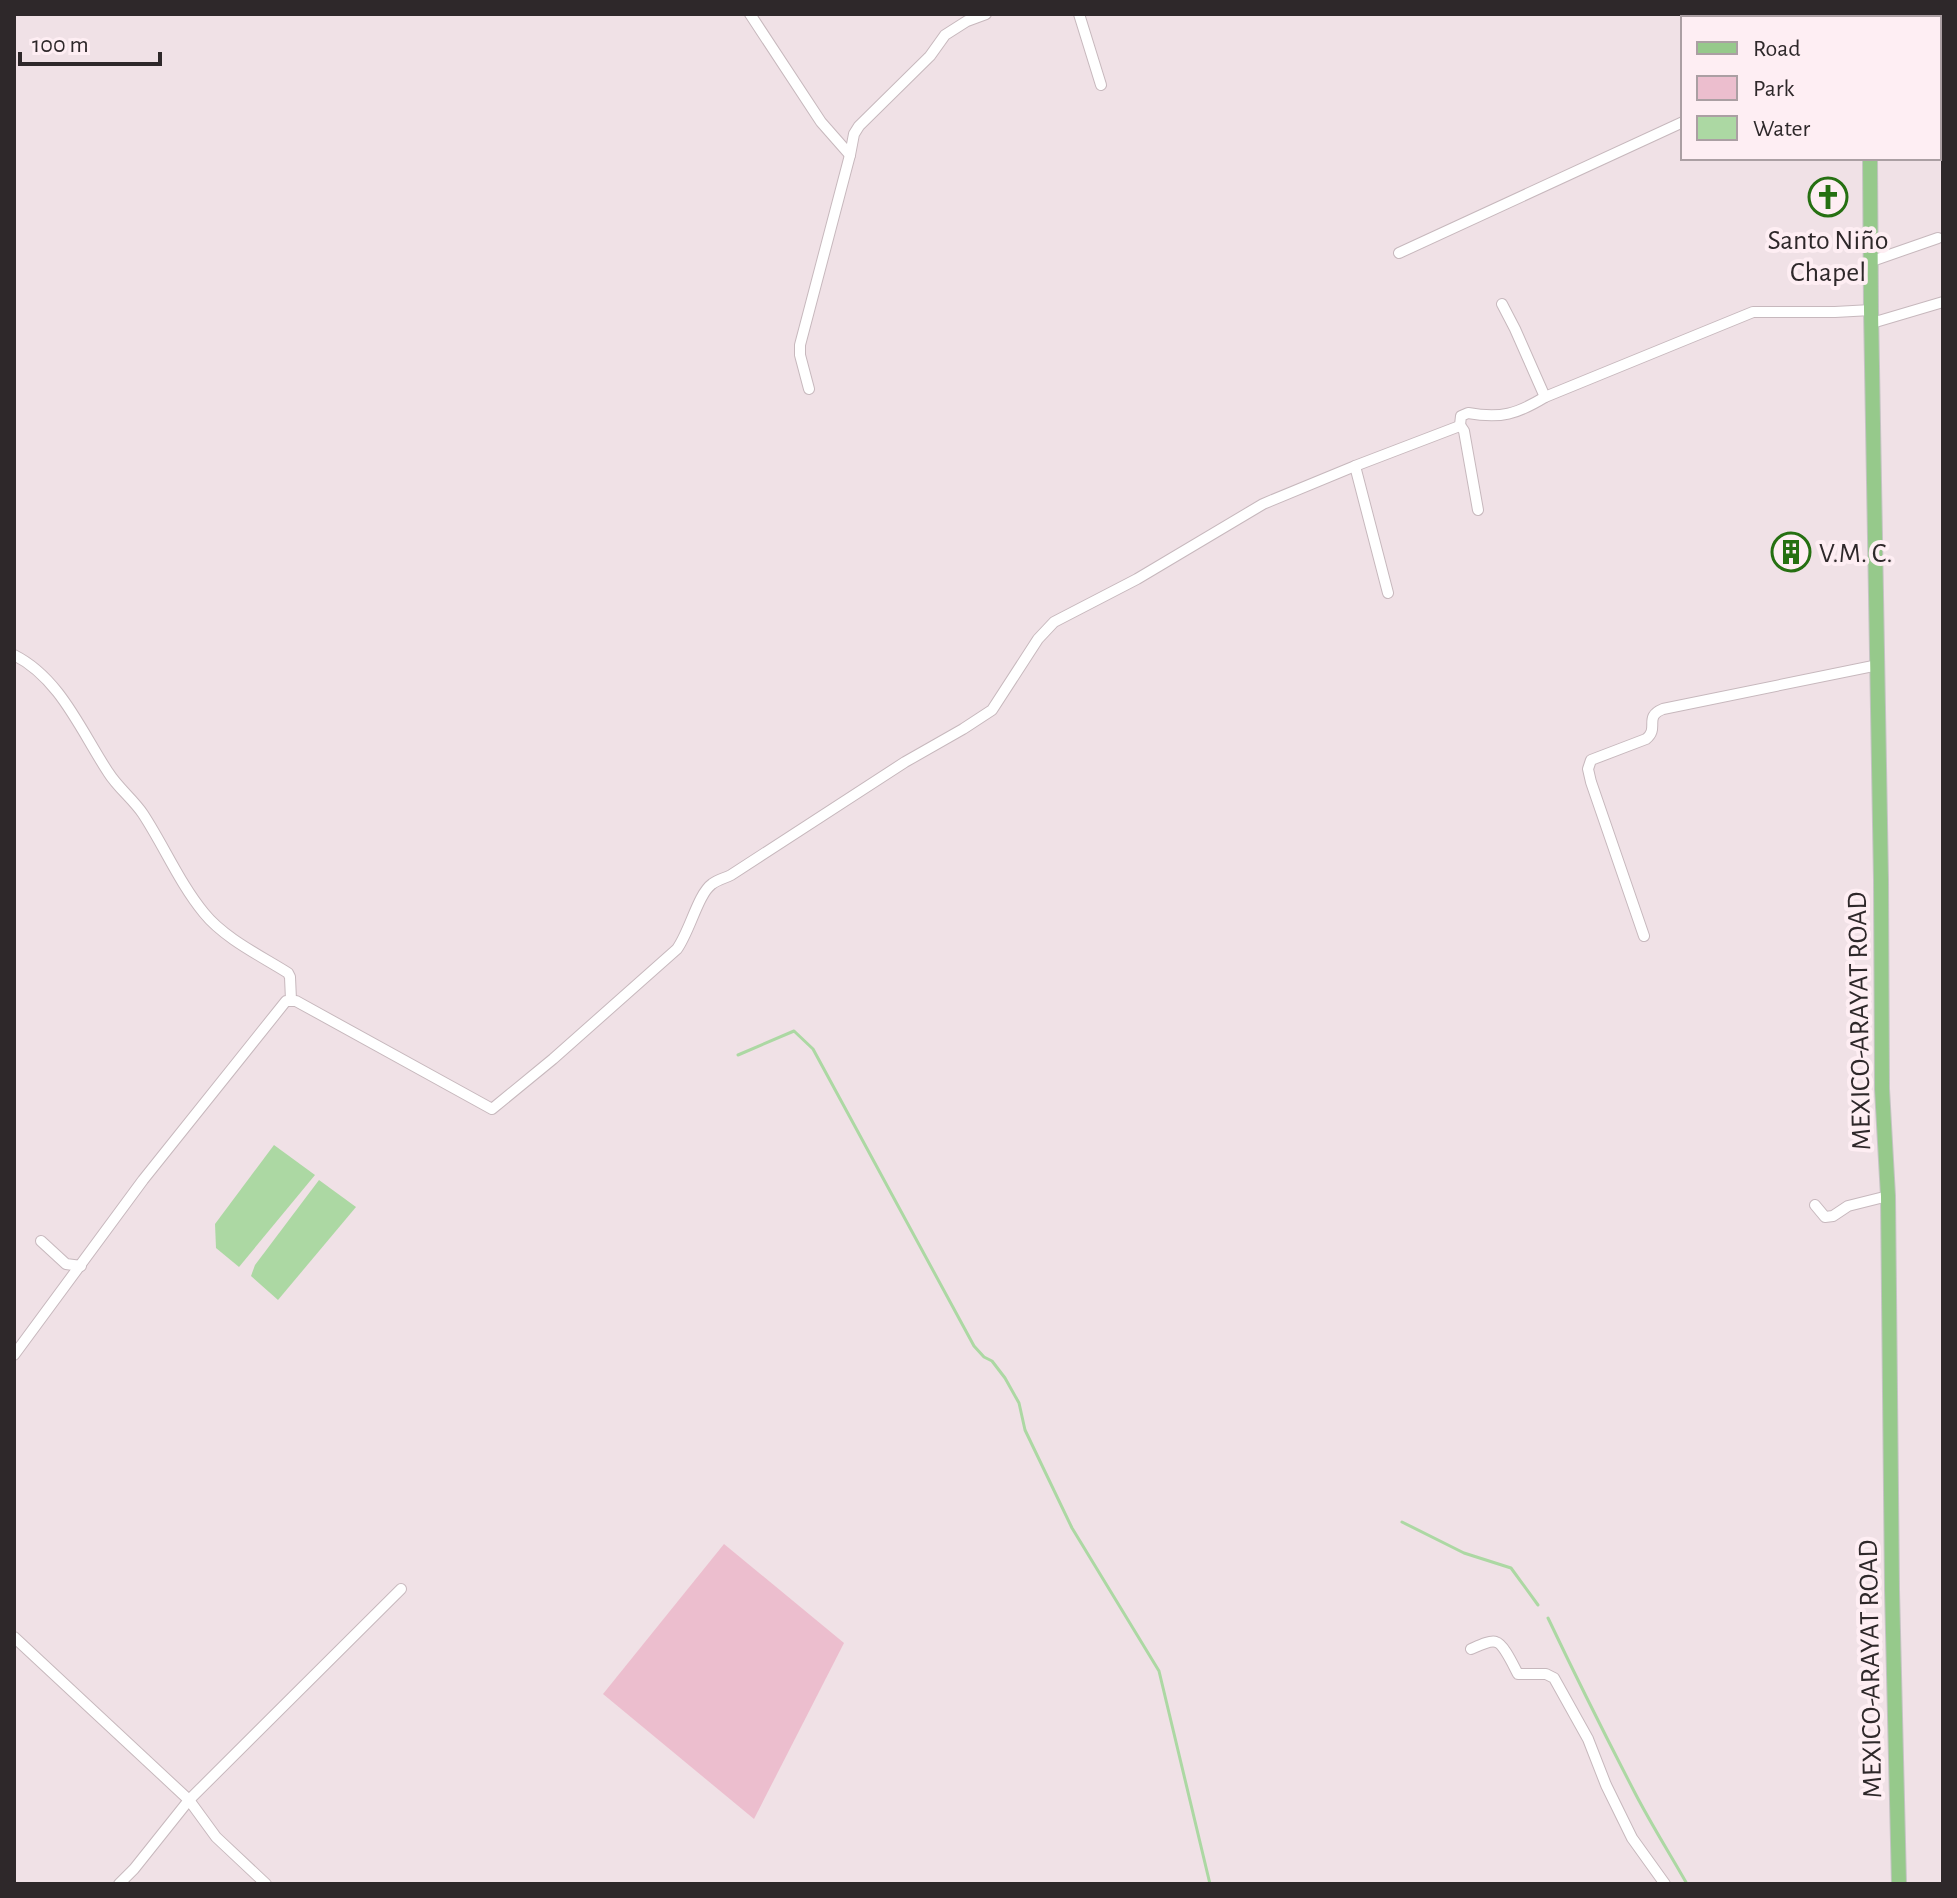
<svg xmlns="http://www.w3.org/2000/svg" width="1957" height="1898" viewBox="0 0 1957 1898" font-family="'Alegreya Sans',sans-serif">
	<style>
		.green { fill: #ecbece }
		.water { fill: #acd8a3 }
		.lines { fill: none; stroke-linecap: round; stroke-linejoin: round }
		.stream { stroke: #acd8a3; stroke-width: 3 }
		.minor-casing { stroke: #c7b8bd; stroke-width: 12 }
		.major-casing { stroke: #c4c3c3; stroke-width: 16 }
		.minor { stroke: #fff; stroke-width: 10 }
		.major { stroke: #96c98b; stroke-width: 14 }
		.labels { text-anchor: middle; stroke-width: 8; stroke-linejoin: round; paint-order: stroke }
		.poi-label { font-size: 28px; fill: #2e282a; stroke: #feeef3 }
		.street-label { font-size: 28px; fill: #2e282a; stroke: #feeef3 }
	</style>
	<rect width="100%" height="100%" fill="#f0e1e6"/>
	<!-- green -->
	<polygon class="green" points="724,1544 844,1643 754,1819 603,1694"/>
	<!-- water -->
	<g class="water">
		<polygon points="274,1145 315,1175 239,1267 216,1248 215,1224"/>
		<polygon points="319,1180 356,1207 278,1300 251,1276 255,1265"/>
	</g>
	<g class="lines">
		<!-- stream -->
		<g class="stream">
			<polyline points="738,1055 794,1031 813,1049 974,1346 984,1357 992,1361 1005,1378 1019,1403 1025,1430 1072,1528 1159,1671 1210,1884"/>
			<polyline points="1402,1522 1464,1553 1511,1568 1538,1605"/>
			<path d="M1548,1618c28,59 57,117 87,175 16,31 35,61 52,91"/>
		</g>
		<!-- minor casing -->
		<g class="minor-casing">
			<g id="minor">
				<polyline points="750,14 821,122 850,155"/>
				<polyline points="1079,14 1101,85"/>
				<polyline points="1399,253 1683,122"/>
				<polyline points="1872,261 1938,238"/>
				<polyline points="1502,304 1515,329 1545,397"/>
				<polyline points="1872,323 1943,302"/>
				<polyline points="809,389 800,355 800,345 850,155 854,134 859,126 930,56 945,35 967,21 986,14"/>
				<polyline points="1460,425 1464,431 1478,510"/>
				<polyline points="1355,466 1388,593"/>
				<path d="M14,655c46,23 67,76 94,117 10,16 25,27 35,42 21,32 37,70 61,99 20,25 57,43 84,60l2,4 1,23"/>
				<path d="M1644,936l-53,-154 -3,-13 3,-9 55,-21c14,-11 -3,-22 17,-30l215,-44"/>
				<polyline points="1815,1205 1825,1217 1833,1216 1848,1206 1888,1196"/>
				<polyline points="41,1241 66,1264 81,1266"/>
				<path d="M14,1355l129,-175 143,-179h10l196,108 61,-50 124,-110c13,-18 21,-55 35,-65 5,-4 13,-6 19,-9l174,-113 58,-33 29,-19 46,-71 16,-17 83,-43 126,-75 92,-38 102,-39 3,-2 1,-9 7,-3c33,6 49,1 77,-16l208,-85h82l36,-2"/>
				<polyline points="14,1637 189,1800 216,1837 266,1884"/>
				<path d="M1471,1649c7,-3 19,-9 25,-7 8,2 18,25 22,32h28l8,4 34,61 18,46 26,53 33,46"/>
				<polyline points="119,1884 134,1869 189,1800 401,1589"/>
			</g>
		</g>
		<!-- major casing -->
		<g class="major-casing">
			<g id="major">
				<polyline points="1866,14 1867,18"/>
				<polyline points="1870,158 1871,310 1881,880 1882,1089 1888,1196 1892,1590 1899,1884"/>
			</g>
		</g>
		<!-- minor -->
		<use href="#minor" class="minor"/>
		<!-- major -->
		<use href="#major" class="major"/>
	</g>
	<!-- icons -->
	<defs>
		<g id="church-ring" transform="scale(2)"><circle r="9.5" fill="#feeef3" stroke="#267012" stroke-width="1.5"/><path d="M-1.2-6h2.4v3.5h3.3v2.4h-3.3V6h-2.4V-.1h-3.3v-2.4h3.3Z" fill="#267012"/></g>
		<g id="building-ring" transform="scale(2)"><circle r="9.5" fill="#feeef3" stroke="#267012" stroke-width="1.5"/><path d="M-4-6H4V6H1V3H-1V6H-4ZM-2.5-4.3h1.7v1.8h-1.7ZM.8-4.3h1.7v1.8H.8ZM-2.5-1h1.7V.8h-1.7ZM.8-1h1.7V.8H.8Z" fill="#267012"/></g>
	</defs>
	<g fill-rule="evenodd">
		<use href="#church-ring" x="1828" y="197"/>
		<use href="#building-ring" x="1791" y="552"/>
	</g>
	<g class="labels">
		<!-- poi labels -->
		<g class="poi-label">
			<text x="1828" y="249">Santo Niño<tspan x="1828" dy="32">Chapel</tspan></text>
			<text x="1819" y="562" text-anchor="start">V.M. C.</text>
		</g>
		<!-- street labels -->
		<g class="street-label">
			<text transform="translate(1858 1021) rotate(-91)" y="10">MEXICO-ARAYAT ROAD</text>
			<text transform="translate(1869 1669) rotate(-91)" y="10">MEXICO-ARAYAT ROAD</text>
		</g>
	</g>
	<!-- border -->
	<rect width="1957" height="1898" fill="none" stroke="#2e282a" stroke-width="32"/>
	<!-- legend -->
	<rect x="1681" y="16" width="260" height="144" fill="#feeef3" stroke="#ab9fa3" stroke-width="2"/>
	<rect x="1697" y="42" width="40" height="12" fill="#96c98b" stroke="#ab9fa3" stroke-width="2"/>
	<text x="1753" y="56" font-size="24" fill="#2e282a">Road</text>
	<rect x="1697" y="76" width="40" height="24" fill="#ecbece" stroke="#ab9fa3" stroke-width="2"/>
	<text x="1753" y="96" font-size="24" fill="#2e282a">Park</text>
	<rect x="1697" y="116" width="40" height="24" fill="#acd8a3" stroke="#ab9fa3" stroke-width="2"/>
	<text x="1753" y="136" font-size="24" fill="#2e282a">Water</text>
	<!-- scale -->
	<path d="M20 52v12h140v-12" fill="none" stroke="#2e282a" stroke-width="4"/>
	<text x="32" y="52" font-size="24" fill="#2e282a" stroke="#feeef3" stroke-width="6" paint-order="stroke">100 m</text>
</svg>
